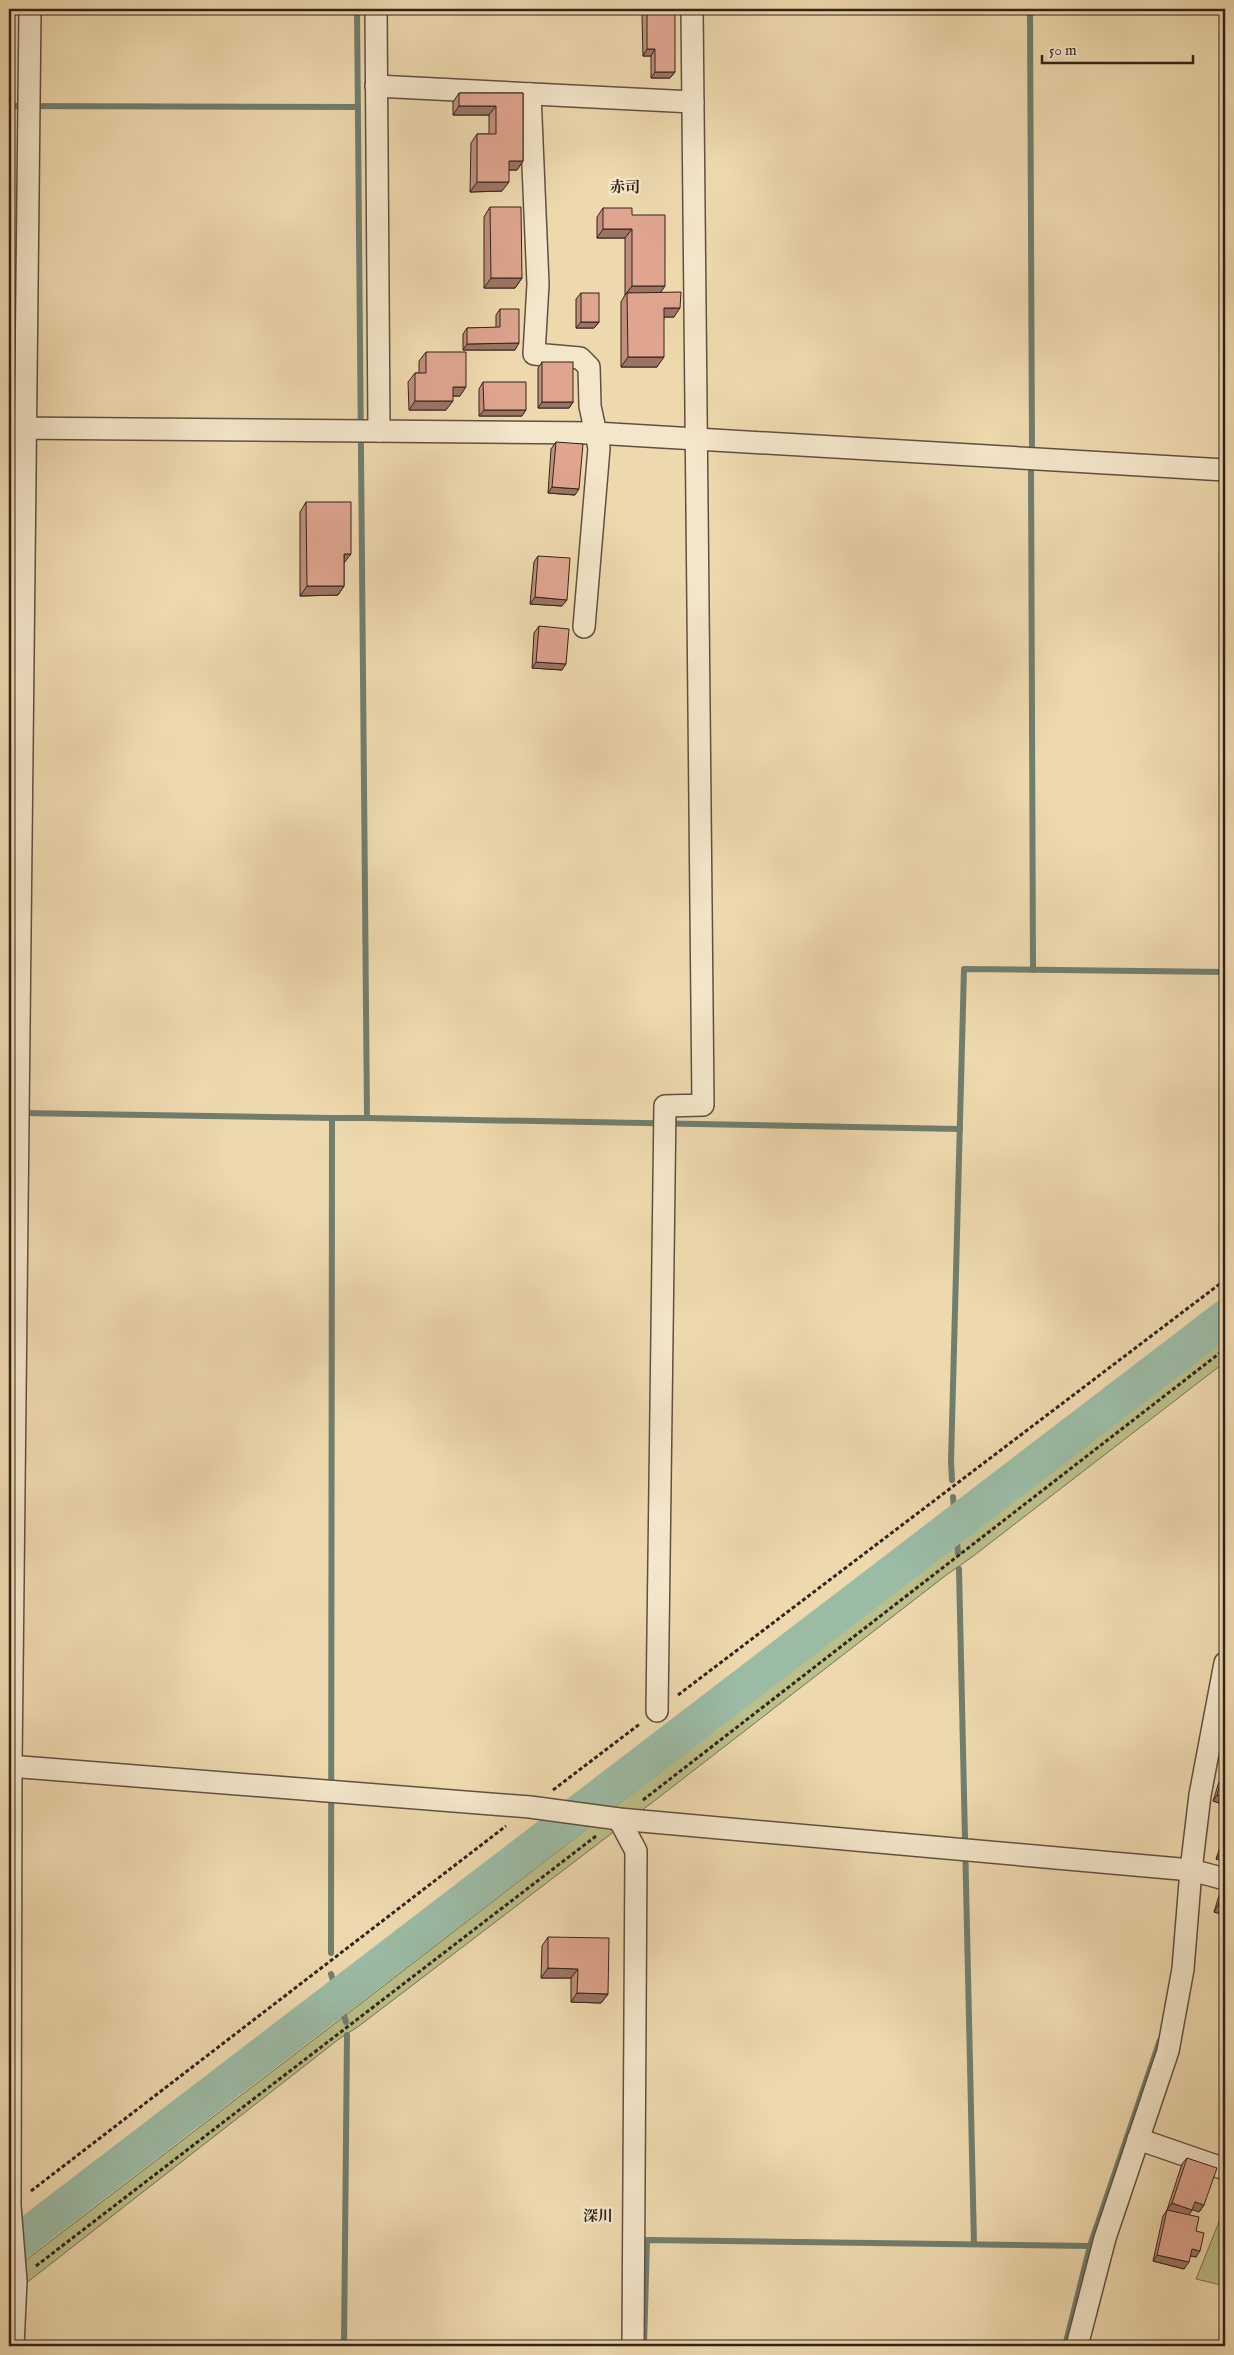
<svg xmlns="http://www.w3.org/2000/svg" width="1234" height="2355" viewBox="0 0 1234 2355" font-family="'IM FELL English','Noto Serif JP',serif">
	<style>
		.green { fill: #bbbf89; stroke: #767152 }
		.lines { fill: none; stroke-linecap: round; stroke-linejoin: round }
		.stream { stroke: #717e6e; stroke-width: 6 }
		.river { stroke: #9bbba5; stroke-width: 36 }
		.minor-casing { stroke: #615040; stroke-width: 24 }
		.path { stroke: #32231b; stroke-width: 3; stroke-dasharray: 4 2.5; stroke-linecap: butt }
		.minor { stroke: #f4e6ca; stroke-width: 21 }
		.wall { fill: #c08e7b; stroke: #32231b }
		.shaded-wall { fill: #9c7464; stroke: #32231b }
		.building { fill: #dfa58f; stroke: #32231b }
		.labels { text-anchor: middle; stroke-width: 5; stroke-linejoin: round; paint-order: stroke }
		.neighbourhood-label { font-size: 15px; font-weight: bold; fill: #32231b; stroke: #f4e6ca }
	</style>
	<rect width="100%" height="100%" fill="#eed9ae"/>
	<filter id="stains"><feTurbulence type="fractalNoise" baseFrequency=".004" numOctaves="4"/><feColorMatrix values="0 0 0 0 .2 0 0 0 0 .09 0 0 0 0 .02 0 0 0 .5 -.17"/></filter>
	<radialGradient id="worn" r=".72"><stop offset=".6" stop-color="#630" stop-opacity="0"/><stop offset="1" stop-color="#630" stop-opacity=".3"/></radialGradient>
	<!-- green -->
	<g class="green">
		<polygon points="1225,1336 1225,1362 972,1557 945,1576 658,1798 359,2026 339,2039 25,2284 9,2273 329,2028"/>
		<polygon points="1225,2207 1225,2286 1196,2279"/>
	</g>
	<g class="lines">
		<!-- stream -->
		<g class="stream">
			<polyline points="1030,9 1032,450"/>
			<polyline points="9,106 358,107"/>
			<polyline points="1031,469 1033,970"/>
			<polyline points="21,1113 332,1118"/>
			<polyline points="367,1118 960,1129"/>
			<polyline points="952,1480 951,1462 964,969 1225,972"/>
			<polyline points="953,1497 958,1553"/>
			<polyline points="959,1569 974,2244"/>
			<polyline points="331,1953 332,1118 367,1118 357,9"/>
			<polyline points="331,1974 346,2022"/>
			<polyline points="344,2346 347,2035"/>
			<polyline points="644,2346 647,2240 1090,2246"/>
			<polyline points="1065,2346 1090,2246 1160,2040"/>
		</g>
		<!-- river -->
		<polyline class="river" points="9,2249 1225,1318"/>
		<!-- minor casing -->
		<g class="minor-casing">
			<g id="minor">
				<polyline points="376,9 379,431"/>
				<polyline points="376,86 693,102"/>
				<polyline points="530,94 538,284 534,354 580,358 589,367 590,406 599,448 584,627"/>
				<polyline points="9,428 595,433 1225,470"/>
				<polyline points="657,1711 665,1106 703,1105 692,9"/>
				<polyline points="9,1766 530,1807 619,1819 1191,1870 1225,1879"/>
				<polyline points="619,1819 636,1851 633,2346"/>
				<polyline points="1138,2139 1225,2169"/>
				<polyline points="13,2346 16,2281 10,2206 11,1766 30,9"/>
				<polyline points="1077,2346 1105,2238 1168,2051 1183,1969 1191,1870 1200,1795 1225,1663"/>
			</g>
		</g>
		<!-- path -->
		<g class="path">
			<polyline points="678,1695 1225,1280"/>
			<polyline points="553,1790 641,1723"/>
			<polyline points="643,1800 1225,1349"/>
			<polyline points="31,2191 506,1826"/>
			<polyline points="36,2266 596,1836"/>
		</g>
		<!-- minor -->
		<use href="#minor" class="minor"/>
	</g>
	<!-- wall -->
	<g class="wall">
		<polygon points="646,9 675,72 670,78 651,78 651,56 643,56 642,15"/>
		<polygon points="459,93 523,93 523,161 517,170 509,170 502,191 470,192 471,143 477,134 489,134 489,115 453,115 453,102"/>
		<polygon points="490,207 522,278 515,288 484,288 484,217"/>
		<polygon points="603,208 632,215 661,292 674,317 664,317 657,367 621,367 621,302 625,295 625,238 597,238 597,217"/>
		<polygon points="581,293 599,322 594,328 576,328 576,299"/>
		<polygon points="500,309 515,350 463,350 463,334 467,328 496,328 496,315"/>
		<polygon points="426,352 460,396 453,396 446,410 409,410 408,382 415,373 419,373 419,361"/>
		<polygon points="542,362 573,402 569,408 538,408 538,368"/>
		<polygon points="483,382 522,416 479,416 479,389"/>
		<polygon points="556,442 575,495 548,493 551,449"/>
		<polygon points="306,502 344,563 344,586 338,595 300,596 300,512"/>
		<polygon points="538,556 562,606 530,604 534,562"/>
		<polygon points="539,626 562,670 532,668 534,633"/>
		<polygon points="1223,1776 1225,1776 1225,1805 1213,1801 1219,1782"/>
		<polygon points="1225,1832 1225,1862 1216,1859"/>
		<polygon points="1225,1883 1225,1915 1214,1912 1221,1889"/>
		<polygon points="548,1937 608,1994 601,2003 571,2002 571,1978 541,1978 542,1946"/>
		<polygon points="1187,2158 1204,2205 1199,2212 1192,2209 1189,2215 1196,2231 1196,2257 1190,2256 1184,2269 1153,2261 1163,2216 1167,2210 1182,2164"/>
	</g>
	<!-- shaded-wall -->
	<g class="shaded-wall">
		<polygon points="647,49 655,49 651,56 643,56"/>
		<polygon points="655,72 675,72 670,78 651,78"/>
		<polygon points="459,106 496,106 489,115 453,115"/>
		<polygon points="509,161 523,161 517,170 502,170"/>
		<polygon points="477,182 509,182 502,191 470,192"/>
		<polygon points="603,229 632,229 625,238 597,238"/>
		<polygon points="491,278 522,278 515,288 484,288"/>
		<polygon points="632,286 665,286 659,295 627,293 625,295"/>
		<polygon points="664,308 680,308 674,317 657,317"/>
		<polygon points="581,322 599,322 594,328 576,328"/>
		<polygon points="519,343 515,350 463,350 467,344"/>
		<polygon points="628,357 664,357 657,367 621,367"/>
		<polygon points="453,387 466,387 460,396 447,396"/>
		<polygon points="415,401 453,401 446,410 409,410"/>
		<polygon points="542,402 573,402 569,408 538,408"/>
		<polygon points="484,410 526,410 522,416 479,416"/>
		<polygon points="552,487 579,489 575,495 548,493"/>
		<polygon points="344,554 351,554 344,563"/>
		<polygon points="307,586 344,586 338,595 300,596"/>
		<polygon points="535,597 567,600 562,606 530,604"/>
		<polygon points="536,662 566,664 562,670 532,668"/>
		<polygon points="1217,1795 1225,1798 1225,1805 1213,1801"/>
		<polygon points="1221,1853 1225,1855 1225,1862 1216,1859"/>
		<polygon points="1218,1905 1225,1908 1225,1915 1214,1912"/>
		<polygon points="548,1968 578,1969 571,1978 541,1978"/>
		<polygon points="577,1993 608,1994 601,2003 571,2002"/>
		<polygon points="1195,2202 1204,2205 1199,2212 1190,2209"/>
		<polygon points="1172,2203 1192,2210 1188,2217 1167,2210"/>
		<polygon points="1192,2249 1200,2251 1196,2257 1187,2255"/>
		<polygon points="1157,2255 1189,2262 1184,2269 1153,2261"/>
	</g>
	<!-- building -->
	<g class="building">
		<polygon points="647,9 675,9 675,72 655,72 655,49 647,49"/>
		<polygon points="459,93 523,93 523,161 509,161 509,182 477,182 477,134 496,134 496,106 459,106"/>
		<polygon points="490,207 521,207 522,278 491,278"/>
		<polygon points="603,208 632,208 632,215 665,215 665,286 632,286 632,229 603,229"/>
		<polygon points="681,292 680,308 664,308 664,357 628,357 627,293"/>
		<rect x="581" y="293" width="18" height="29"/>
		<polygon points="500,309 519,309 519,343 467,344 467,328 500,327"/>
		<polygon points="426,352 466,352 466,387 453,387 453,401 415,401 415,373 426,373"/>
		<rect x="542" y="362" width="31" height="40"/>
		<polygon points="483,382 526,382 526,410 484,410"/>
		<polygon points="556,442 583,444 579,489 552,487"/>
		<polygon points="306,502 351,502 351,554 344,554 344,586 307,586"/>
		<polygon points="538,556 570,558 567,600 535,597"/>
		<polygon points="539,626 569,629 566,664 536,662"/>
		<polygon points="1223,1776 1225,1776 1225,1798 1217,1795"/>
		<polygon points="1225,1839 1225,1855 1221,1853"/>
		<polygon points="1225,1883 1225,1908 1218,1905"/>
		<polygon points="548,1937 609,1938 608,1994 577,1993 578,1969 548,1968"/>
		<polygon points="1187,2158 1217,2168 1204,2205 1195,2202 1192,2210 1172,2203"/>
		<polygon points="1167,2210 1199,2217 1196,2231 1204,2233 1200,2251 1192,2249 1189,2262 1157,2255"/>
	</g>
	<g class="labels">
		<!-- neighbourhood labels -->
		<g class="neighbourhood-label">
			<text x="625" y="192">赤司</text>
			<text x="598" y="2221">深川</text>
		</g>
	</g>
	<!-- margin -->
	<rect width="1234" height="2355" fill="none" stroke="#eed9ae" stroke-width="30"/>
	<rect x="10" y="10" width="1214" height="2335" fill="none" stroke="#32231b" stroke-width="2.5"/>
	<rect x="15" y="15" width="1204" height="2325" fill="none" stroke="#32231b"/>
	<!-- scale -->
	<path d="M1042 55v8h151v-8" fill="none" stroke="#32231b" stroke-width="2.5"/>
	<text x="1049" y="55" font-size="15" fill="#32231b" stroke="#f4e6ca" stroke-width="4" paint-order="stroke">50 m</text>
	<rect width="100%" height="100%" filter="url(#stains)"/>
	<rect width="100%" height="100%" fill="url(#worn)"/>
</svg>
